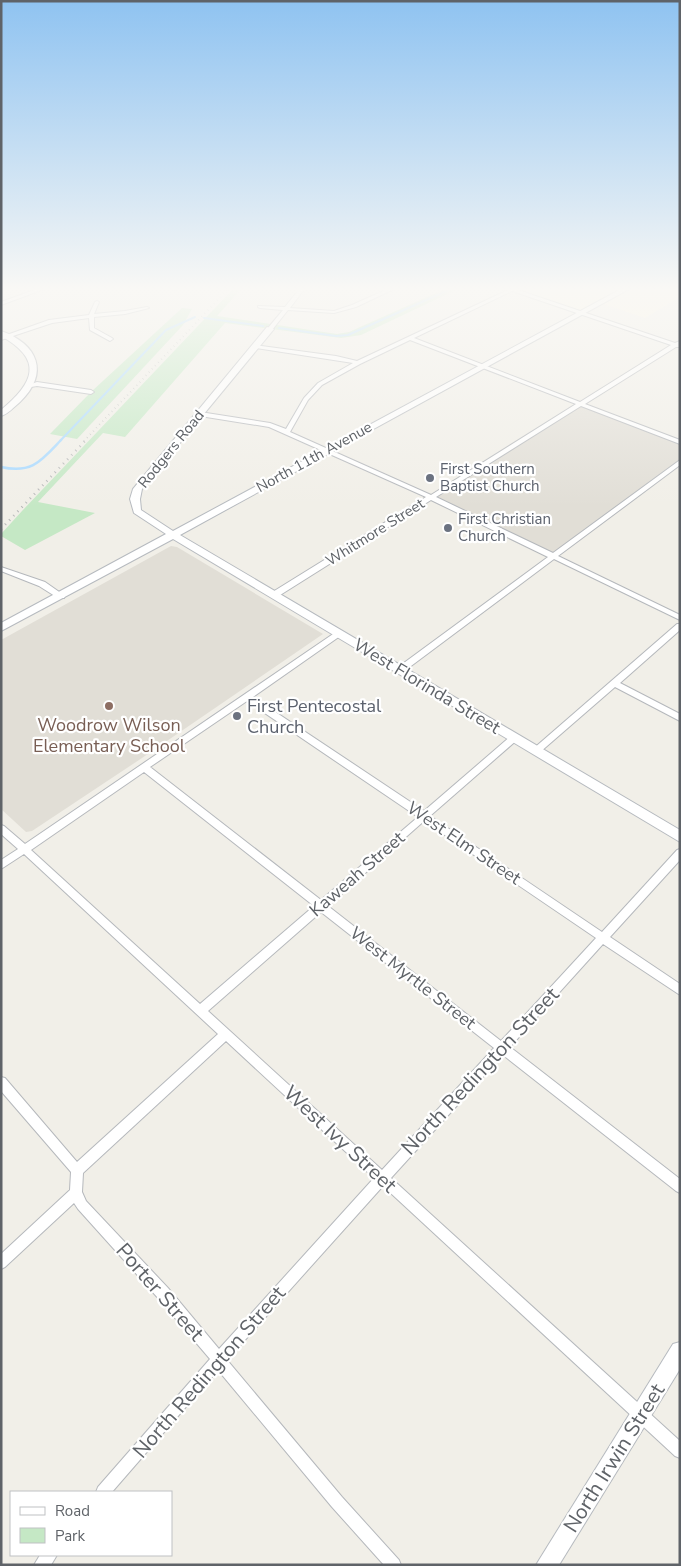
<svg xmlns="http://www.w3.org/2000/svg" width="681" height="1566" viewBox="0 0 681 1566" font-family="'Nunito Sans',sans-serif">
	<style>
		.commercial { fill: #fef7e0 }
		.education { fill: #e1ded6 }
		.green { fill: #c5e8c5 }
		.lines { fill: none; stroke-linecap: round; stroke-linejoin: round }
		.stream-far1 { stroke: #aadaff; stroke-width: 2 }
		.stream { stroke: #aadaff; stroke-width: 2.5 }
		.street-casing { stroke: #b5b8bc; stroke-width: 2 }
		.secondary-casing { stroke: #b6babf; stroke-width: 2 }
		.street { fill: #fff; fill-rule: evenodd }
		.secondary { fill: #fff; fill-rule: evenodd }
		.rail-far1 { stroke: #b6b7b8; stroke-width: 2; stroke-dasharray: 0.5 4; stroke-linecap: butt }
		.rail { stroke: #b6b7b8; stroke-width: 2.5; stroke-dasharray: 1 5; stroke-linecap: butt }
		.worship-dot { fill: #6b7280; stroke: #fff; stroke-width: 2 }
		.education-dot { fill: #8d6e63; stroke: #fff; stroke-width: 2 }
		.labels { text-anchor: middle; stroke-width: 4.5; stroke-linejoin: round; paint-order: stroke }
		.far-street-label { font-size: 15px; fill: #5f6368; stroke: #fff }
		.far-worship-label { font-size: 15px; fill: #5b616d; stroke: #fff; text-anchor: start }
		.street-label { font-size: 18px; fill: #5f6368; stroke: #fff }
		.worship-label { font-size: 18px; fill: #5b616d; stroke: #fff; text-anchor: start }
		.education-label { font-size: 18px; fill: #785e54; stroke: #fff }
		.near-street-label { font-size: 21px; fill: #5f6368; stroke: #fff }
	</style>
	<rect width="100%" height="100%" fill="#f1efe8"/>
	<!-- commercial -->
	<polygon class="commercial" points="507,288 680,288 680,297 645,318 600,303 581,313"/>
	<!-- education -->
	<g class="education">
		<polygon points="581,404 680,442 680,462 553,557 431,497 471,470"/>
		<polygon points="171,546 177,547 323,634 142,758 32,831 26,832 1,809 1,640"/>
	</g>
	<!-- green -->
	<g class="green">
		<polygon points="234,288 242,288 217,316 337,334 349,332 447,288 460,288 361,335 341,338 225,323 125,437 103,433 38,502 95,513 25,550 1,536 1,534 22,511"/>
		<polygon points="182,308 192,309 183,325 77,439 50,434 91,392"/>
	</g>
	<g class="lines">
		<!-- stream-far1 -->
		<g class="stream-far1">
			<polyline points="204,318 263,326"/>
			<polyline points="279,328 336,336 348,335 453,288"/>
			<polyline points="60,441 166,330 195,317"/>
		</g>
		<!-- stream -->
		<path class="stream" d="M1,467c31,7 40,-6 60,-27"/>
		<!-- street casing -->
		<g class="street-casing">
			<g id="street">
				<polygon points="40,288 47,288 1,305 1,302"/>
				<polygon points="171,288 175,288 175,289 173,290"/>
				<polygon points="300,288 305,288 290,308 334,311 352,305 390,288 396,288 356,307 334,313 288,310 272,330 268,330 268,328 283,310 260,308 258,307 258,306 285,307"/>
				<path d="M505,288h7l163,55 5,-2v6h-4l-91,57 95,36v4l-99,-38 -145,91 117,56 127,-93v5l-122,91 122,59v5l-126,-61 -151,113h-6l-1,-2 1,-2 151,-111 -117,-57 -154,97h-6v-4l155,-96 -157,-70 -69,-11 -3,-2 3,-2 70,11 16,6 18,-31 14,-15 35,-20 -97,-15 -3,-2 1,-1 82,11 21,5 151,-71zM512,291l159,54 -91,57 -166,-64zM410,340l166,64 -145,91 -141,-63 18,-32 14,-15 38,-21z"/>
				<polygon points="97,301 99,302 94,314 125,311 147,307 149,308 125,314 94,317 94,328 112,338 113,339 110,341 90,330 89,318 52,323 1,340 1,337 49,320 89,315 95,302"/>
				<polygon points="37,382 91,390 94,392 91,394 37,386 31,387 28,385"/>
				<polygon points="1,567 45,582 65,596 64,598 58,598 39,586 1,571"/>
				<polygon points="677,624 680,624 680,630 620,683 680,714 680,721 615,687 539,753 533,753 532,751 533,749"/>
				<path d="M336,632h3l4,2 -90,63 171,114 87,-75h6l1,2 -1,2 -87,76 172,116 75,-82 3,-1v11l-70,77 70,47v11l-77,-51 -93,103 170,132v14l-4,-2 -173,-136 -112,123 289,263v17l-5,-2 -292,-270 -156,174 115,137 57,63 2,5h-17l-52,-58 -114,-137 -106,122h-16l2,-5 112,-128 -52,-61 -80,-89 -4,-6 -69,64 -4,2v-15l69,-64 1,-18 -70,-81v-14l4,1 72,84 141,-128 -194,-180 -23,15v-9l17,-11 -17,-15v-9l3,1 21,18zM247,701l171,116 -97,83 -171,-133zM144,772l170,134 -114,98 -169,-154zM424,821l172,117 -95,103 -173,-135zM321,912l173,136 -112,122 -174,-159zM226,1041l148,137 -155,171 -51,-61 -82,-87 -4,-9 1,-19z"/>
				<polygon points="40,1555 57,1555 51,1565 34,1565"/>
			</g>
		</g>
		<!-- secondary casing -->
		<g class="secondary-casing">
			<g id="secondary">
				<polygon points="623,288 631,288 180,535 680,830 680,842 173,539 1,631 1,623 166,534 134,513 130,499 133,489 267,327 274,329 142,489 140,499 141,510 173,531"/>
				<path d="M1,331c37,13 49,42 19,71 -6,5 -12,12 -19,14v-6c33,-27 43,-50 0,-74z"/>
				<polygon points="680,1342 680,1369 559,1565 536,1565 673,1344"/>
			</g>
		</g>
		<!-- street -->
		<use href="#street" class="street"/>
		<!-- secondary -->
		<use href="#secondary" class="secondary"/>
		<!-- rail-far1 -->
		<polyline class="rail-far1" points="84,441 229,288"/>
		<!-- rail -->
		<polyline class="rail" points="1,529 86,440"/>
	</g>
	<!-- sky -->
	<linearGradient id="sky" x2="0" y2="1"><stop stop-color="#8fc3f1"/><stop offset="0.57" stop-color="#f9f8f5"/><stop offset="1" stop-color="#f9f8f5" stop-opacity="0"/></linearGradient>
	<rect width="681" height="507" fill="url(#sky)"/>
	<!-- markers -->
	<g class="worship-dot">
		<circle cx="430" cy="478" r="5"/>
		<circle cx="448" cy="528" r="5"/>
		<circle cx="237" cy="716" r="5"/>
	</g>
	<circle class="education-dot" cx="109" cy="706" r="5"/>
	<g class="labels">
		<!-- far-street labels -->
		<g class="far-street-label">
			<text transform="translate(171 449) rotate(-51)" y="5">Rodgers Road</text>
			<text transform="translate(314 457) rotate(-29)" y="5">North 11th Avenue</text>
			<text transform="translate(375 532) rotate(-32)" y="5">Whitmore Street</text>
		</g>
		<!-- far-worship labels -->
		<g class="far-worship-label">
			<text x="440" y="474">First Southern<tspan x="440" dy="17">Baptist Church</tspan></text>
			<text x="458" y="524">First Christian<tspan x="458" dy="17">Church</tspan></text>
		</g>
		<!-- street labels -->
		<g class="street-label">
			<text transform="translate(427 686) rotate(31)" y="6">West Florinda Street</text>
			<text transform="translate(464 843) rotate(34)" y="6">West Elm Street</text>
			<text transform="translate(357 874) rotate(-41)" y="6">Kaweah Street</text>
			<text transform="translate(413 978) rotate(38)" y="6">West Myrtle Street</text>
		</g>
		<!-- worship labels -->
		<g class="worship-label">
			<text x="247" y="712">First Pentecostal<tspan x="247" dy="21">Church</tspan></text>
		</g>
		<!-- education labels -->
		<g class="education-label">
			<text x="109" y="731">Woodrow Wilson<tspan x="109" dy="21">Elementary School</tspan></text>
		</g>
		<!-- near-street labels -->
		<g class="near-street-label">
			<text transform="translate(480 1071) rotate(-47)" y="7">North Redington Street</text>
			<text transform="translate(340 1139) rotate(43)" y="7">West Ivy Street</text>
			<text transform="translate(160 1292) rotate(49)" y="7">Porter Street</text>
			<text transform="translate(209 1372) rotate(-49)" y="7">North Redington Street</text>
			<text transform="translate(614 1458) rotate(-58)" y="7">North Irwin Street</text>
		</g>
	</g>
	<!-- border -->
	<rect width="681" height="1566" fill="none" stroke="#5f6368" stroke-width="5"/>
	<!-- legend -->
	<rect x="10" y="1491" width="162" height="65" fill="#ffffff" stroke="#bfc1c3"/>
	<rect x="20" y="1507" width="25" height="8" fill="#ffffff" stroke="#bfc1c3"/>
	<text x="55" y="1516" font-size="15" fill="#5f6368">Road</text>
	<rect x="20" y="1528" width="25" height="15" fill="#c5e8c5" stroke="#bfc1c3"/>
	<text x="55" y="1541" font-size="15" fill="#5f6368">Park</text>
</svg>
